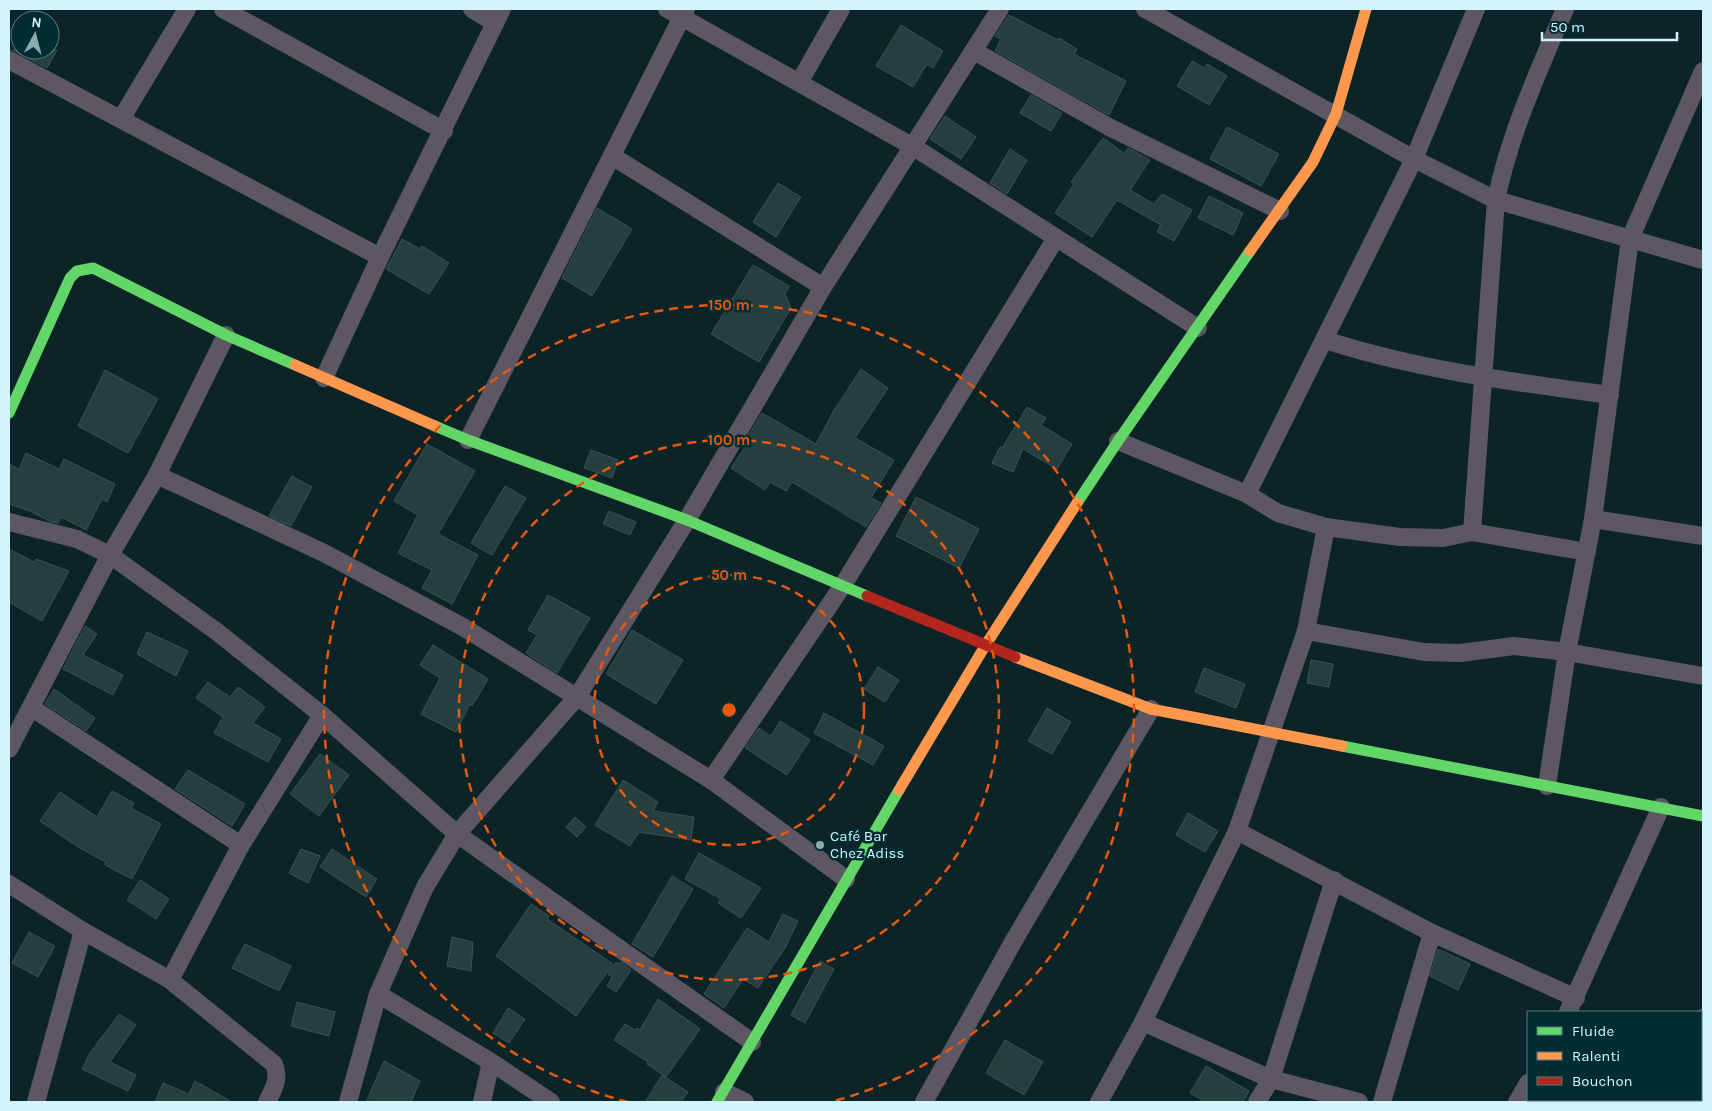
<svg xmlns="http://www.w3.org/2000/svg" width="1712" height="1111" viewBox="0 0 1712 1111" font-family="Karla,sans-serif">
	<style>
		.building { fill: #273e3f; stroke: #375252 }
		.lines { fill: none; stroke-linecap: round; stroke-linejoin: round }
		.street { stroke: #5c5763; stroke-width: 18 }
		.fast { stroke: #63d668; stroke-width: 11 }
		.slow { stroke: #ff974d; stroke-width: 11 }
		.jam { stroke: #b3261e; stroke-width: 11 }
		.ring { fill: none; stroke: #e8590c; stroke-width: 2.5; stroke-dasharray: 9 6 }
		.poi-dot { fill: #8cacb0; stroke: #012d32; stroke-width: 2 }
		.labels { text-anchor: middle; stroke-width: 5; stroke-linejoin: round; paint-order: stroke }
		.poi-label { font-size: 15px; fill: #d1f5fa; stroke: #012d32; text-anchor: start }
		.centre { fill: #e8590c; stroke: #012d32; stroke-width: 2.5 }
		.ring-label { font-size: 15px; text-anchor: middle; font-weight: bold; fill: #e8590c; stroke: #012d32; stroke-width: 5; stroke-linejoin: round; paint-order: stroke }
	</style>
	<rect width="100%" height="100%" fill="#0c2427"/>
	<!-- building -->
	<g class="building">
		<polygon points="1009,15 1058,40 1059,38 1077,49 1074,54 1126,81 1109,115 995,51 1001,39 995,36"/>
		<polygon points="901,25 943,51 933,68 927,64 913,87 876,66"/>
		<polygon points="12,50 57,50 47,68"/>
		<polygon points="1192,61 1204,68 1207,64 1227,76 1209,105 1177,86"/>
		<polygon points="1031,95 1062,113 1051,131 1020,113"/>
		<polygon points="945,116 976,137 961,159 930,139"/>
		<polygon points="1227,127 1279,154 1261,186 1210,159"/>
		<polygon points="1103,138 1124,153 1128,148 1150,160 1130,190 1154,204 1162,194 1192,210 1174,241 1157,232 1161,225 1117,200 1092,237 1055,213 1074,184 1071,182"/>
		<polygon points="1010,149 1027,160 1007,194 990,183"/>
		<polygon points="778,183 801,197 776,237 753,222"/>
		<polygon points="1209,196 1243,213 1233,235 1198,218"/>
		<polygon points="597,208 632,229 592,296 562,278"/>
		<polygon points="402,239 420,249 422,246 449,263 429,294 386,269"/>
		<polygon points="753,265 789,286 785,294 791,308 759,362 711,334"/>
		<polygon points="861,369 888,388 855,438 894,460 871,498 881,503 866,527 792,482 786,491 770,482 765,490 731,468 747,444 744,443 762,413 816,444 833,412"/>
		<polygon points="105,370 158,399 128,453 78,426"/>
		<polygon points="1027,407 1046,418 1041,425 1072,444 1057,469 1023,449 1013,472 992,463 1000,447 1002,448"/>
		<polygon points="427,444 475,471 438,534 478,555 452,604 422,588 432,570 398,553 418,515 394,501"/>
		<polygon points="591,450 618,460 612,478 584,468"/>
		<polygon points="26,453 59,469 64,459 115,484 107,502 102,499 86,530 61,517 58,523 51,522 30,511 9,504 9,464 19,469"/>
		<polygon points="292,476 312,487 291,526 269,516"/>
		<polygon points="505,486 526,498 492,555 471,543"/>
		<polygon points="916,497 979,529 959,568 896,536"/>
		<polygon points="609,511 636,522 630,535 603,524"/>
		<polygon points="9,549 34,562 36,559 69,571 42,621 9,602"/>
		<polygon points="548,595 590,618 557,673 526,653 537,635 528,630"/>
		<polygon points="85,626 97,634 83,655 123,675 113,695 63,669"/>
		<polygon points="632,630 683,660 656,704 606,674"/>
		<polygon points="147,632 188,651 176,676 137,654"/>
		<polygon points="433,645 488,679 472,706 470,704 456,732 421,714 440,678 420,665"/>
		<polygon points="1311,660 1333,664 1329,687 1307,683"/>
		<polygon points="878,667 899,680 885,702 864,689"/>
		<polygon points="1204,668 1245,684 1236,708 1195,692"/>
		<polygon points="208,682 230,697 238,687 265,707 253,723 281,739 268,762 214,733 223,717 196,698"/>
		<polygon points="54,689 95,718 86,731 45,704"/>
		<polygon points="1047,708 1071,722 1052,754 1028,741"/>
		<polygon points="824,713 884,746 873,765 814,733"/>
		<polygon points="780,721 810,740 787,775 745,748 759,728 771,736"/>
		<polygon points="320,754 349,775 319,816 290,794"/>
		<polygon points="188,770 245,804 232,826 175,789"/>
		<polygon points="623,780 658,802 653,811 694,817 691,840 639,832 630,846 595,825"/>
		<polygon points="112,791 134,803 131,808 161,824 132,879 105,865 106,862 78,847 40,821 60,792 97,817"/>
		<polygon points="1188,813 1218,831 1205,852 1176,835"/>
		<polygon points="575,817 586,827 577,837 566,827"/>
		<polygon points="301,849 320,856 308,883 289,873"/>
		<polygon points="332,849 377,879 366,897 320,867"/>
		<polygon points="699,853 761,888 741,918 718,903 721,899 685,879"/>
		<polygon points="672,876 693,889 653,957 632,944"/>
		<polygon points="140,880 169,899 156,919 127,900"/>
		<polygon points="531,904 549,916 547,919 613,964 576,1016 496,956"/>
		<polygon points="783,914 798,921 785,948 758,988 743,979 724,1008 704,994 747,928 769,942"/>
		<polygon points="29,932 55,946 38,977 12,963"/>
		<polygon points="452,937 473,942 471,971 447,966"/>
		<polygon points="245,944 291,966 279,991 232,968"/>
		<polygon points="1438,949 1470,964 1458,990 1430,976"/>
		<polygon points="820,961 834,969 805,1023 791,1015"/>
		<polygon points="616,962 620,964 621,962 631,970 616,992 607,986 612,977 608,974"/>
		<polygon points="658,999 700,1029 666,1077 647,1064 648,1062 614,1040 625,1024 635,1030 637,1028 640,1030"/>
		<polygon points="297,1002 335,1012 329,1036 291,1026"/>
		<polygon points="508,1008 525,1019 509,1043 493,1033"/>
		<polygon points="119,1014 136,1025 110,1062 136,1075 128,1091 82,1069 90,1053"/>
		<polygon points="1005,1040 1043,1062 1024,1095 986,1073"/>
		<polygon points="384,1061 420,1081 411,1102 366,1102"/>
		<polygon points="1206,1066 1249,1091 1243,1102 1205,1102 1190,1093"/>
		<polygon points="662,1075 688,1092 681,1102 645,1102"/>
		<polygon points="195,1081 232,1102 155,1102 163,1083 189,1094"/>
	</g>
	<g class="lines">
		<!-- street -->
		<g class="street">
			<polyline points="223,9 444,131"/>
			<polyline points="472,9 495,23"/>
			<polyline points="667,9 912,146 1198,328"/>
			<polyline points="1145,9 1414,159 1496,200 1703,260"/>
			<polyline points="974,51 1111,128 1280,211"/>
			<polyline points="9,60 380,257"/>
			<polyline points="800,81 841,9"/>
			<polyline points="121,119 187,9"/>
			<polyline points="612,156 823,287"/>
			<path d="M1325,340c93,30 189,42 285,55"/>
			<polyline points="324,378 380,257 502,9"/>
			<polyline points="468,440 686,9"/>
			<polyline points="1118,441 1247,494 1278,513 1326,527 1400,537 1443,538 1472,532 1587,552"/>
			<polyline points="157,475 324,553 463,627 711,780 846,879"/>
			<polyline points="1247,494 1414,159 1476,9"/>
			<polyline points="1593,519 1703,536"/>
			<polyline points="9,522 77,539 110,555 216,631 322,715 457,834 752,1042"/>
			<path d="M1472,532l24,-332c14,-67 42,-128 69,-191"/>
			<polyline points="1306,631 1424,652 1460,653 1514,646 1567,652 1703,676"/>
			<polyline points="32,708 241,845"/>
			<polyline points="9,749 110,555 157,475 226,335"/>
			<polyline points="711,780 843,585 1056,238"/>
			<polyline points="1547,786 1567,652 1593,519 1630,239 1703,71"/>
			<polyline points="1237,831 1432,933 1576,998"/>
			<path d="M9,884l74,47 87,49 104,84c6,15 0,24 -7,38"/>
			<polyline points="170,980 241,845 322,715"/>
			<polyline points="378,994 491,1062 551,1102"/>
			<polyline points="1568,1012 1661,807"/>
			<polyline points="1143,1022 1271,1079 1359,1102"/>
			<polyline points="1701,1024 1703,1018"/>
			<polyline points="1701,1081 1703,1082"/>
			<polyline points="724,1092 745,1102"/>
			<polyline points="36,1102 83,931"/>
			<polyline points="348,1102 378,994 425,887 457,834 577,697 687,520 823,287 1000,9"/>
			<polyline points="482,1102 491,1062"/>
			<polyline points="924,1102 1017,935 1151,709"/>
			<polyline points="1099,1102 1143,1022 1237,831 1306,631 1326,527"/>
			<polyline points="1257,1102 1271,1079 1334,880"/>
			<polyline points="1382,1102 1432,933"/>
			<polyline points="1517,1102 1528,1083"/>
			<polyline points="1670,1102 1671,1100"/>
		</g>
		<!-- fast -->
		<g class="fast">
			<polyline points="9,413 70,278 77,271 93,268 226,335 295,365"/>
			<polyline points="435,426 468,440 687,520 867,596"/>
			<polyline points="1077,503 1118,441 1250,251"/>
			<polyline points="1342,746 1703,816"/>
			<polyline points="717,1102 899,790"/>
		</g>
		<!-- slow -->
		<g class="slow">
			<polyline points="1250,251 1313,162 1336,114 1366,9"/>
			<polyline points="295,365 435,426"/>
			<polyline points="1015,657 1151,709 1342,746"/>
			<polyline points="899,790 985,646 1077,503"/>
		</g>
		<!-- jam -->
		<polyline class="jam" points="867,596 1015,657"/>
	</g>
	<!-- distance rings -->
	<g class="ring">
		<circle cx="729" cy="710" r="135"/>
		<circle cx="729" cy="710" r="270"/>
		<path d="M628 1102A405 405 0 1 1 830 1102"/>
	</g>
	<!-- markers -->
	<circle class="poi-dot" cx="820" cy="845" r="5"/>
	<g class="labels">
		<!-- poi labels -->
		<g class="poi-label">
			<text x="830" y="841">Café Bar<tspan x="830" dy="17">Chez Adiss</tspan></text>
		</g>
	</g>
	<circle cx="729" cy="710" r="8" class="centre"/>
	<g class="ring-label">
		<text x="729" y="310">150 m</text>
		<text x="729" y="445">100 m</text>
		<text x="729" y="580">50 m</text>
	</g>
	<!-- border -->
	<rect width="1712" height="1111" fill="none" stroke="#d1f5fa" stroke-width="20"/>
	<!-- legend -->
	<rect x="1527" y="1011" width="175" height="90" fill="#012d32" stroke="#547d82"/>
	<rect x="1537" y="1027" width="25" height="8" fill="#63d668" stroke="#547d82"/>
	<text x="1572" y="1036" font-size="15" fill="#d1f5fa">Fluide</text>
	<rect x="1537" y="1052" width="25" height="8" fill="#ff974d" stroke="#547d82"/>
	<text x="1572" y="1061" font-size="15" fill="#d1f5fa">Ralenti</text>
	<rect x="1537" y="1077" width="25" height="8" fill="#b3261e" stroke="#547d82"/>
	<text x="1572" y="1086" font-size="15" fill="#d1f5fa">Bouchon</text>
	<!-- north arrow -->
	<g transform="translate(35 35) rotate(7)"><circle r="24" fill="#012d32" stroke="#547d82"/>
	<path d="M0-4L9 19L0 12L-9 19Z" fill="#8cacb0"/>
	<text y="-8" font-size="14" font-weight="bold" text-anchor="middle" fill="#d1f5fa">N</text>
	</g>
	<!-- scale -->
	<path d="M1542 32v8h135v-8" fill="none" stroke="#d1f5fa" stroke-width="2.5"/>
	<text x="1550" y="32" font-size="15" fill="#d1f5fa" stroke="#012d32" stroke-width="4" paint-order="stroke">50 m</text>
</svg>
